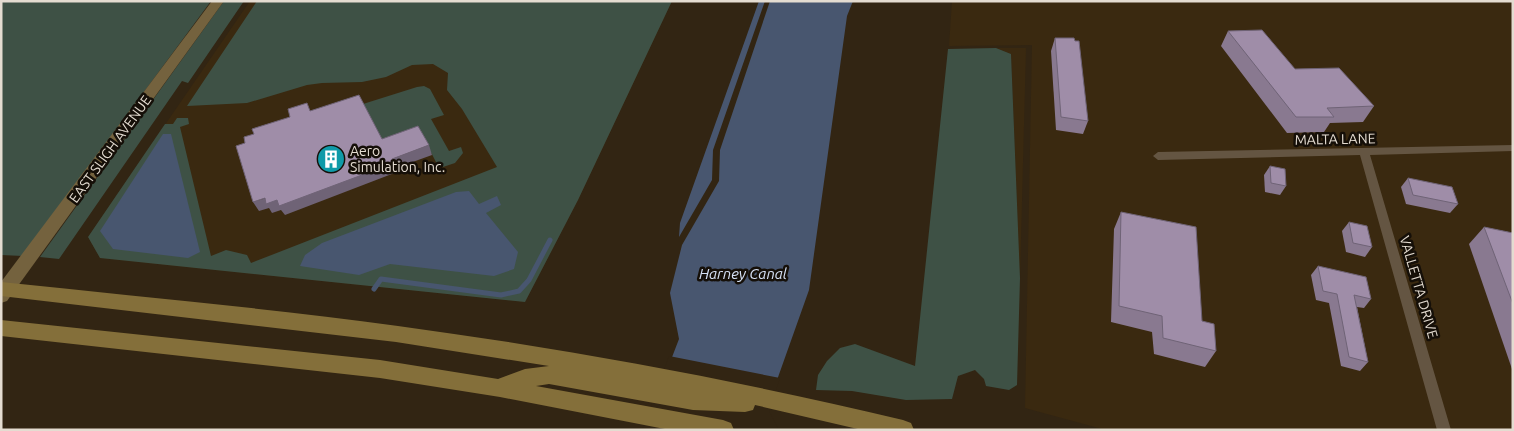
<svg xmlns="http://www.w3.org/2000/svg" width="1514" height="431" viewBox="0 0 1514 431" font-family="Ubuntu,sans-serif">
	<style>
		.built { fill: #3a2910 }
		.green { fill: #3e5145 }
		.water { fill: #48566f }
		.pier { fill: #322513 }
		.lines { fill: none; stroke-linecap: round; stroke-linejoin: round }
		.stream { stroke: #48566f; stroke-width: 5 }
		.street { fill: #645542; fill-rule: evenodd }
		.secondary { fill: #74623e; fill-rule: evenodd }
		.primary { fill: #846f3a; fill-rule: evenodd }
		.wall { fill: #897990 }
		.shaded-wall { fill: #6f6376 }
		.building { fill: #9f8da8; stroke: #6f6376 }
		.labels { text-anchor: middle; stroke-width: 5; stroke-linejoin: round; paint-order: stroke }
		.street-label { font-size: 14px; fill: #e4dcd1; stroke: #150f08 }
		.poi-label { font-size: 14px; fill: #e4dcd1; stroke: #150f08; text-anchor: start }
		.water-label { font-size: 15px; font-style: italic; fill: #d7e2f6; stroke: #150f08 }
	</style>
	<rect width="100%" height="100%" fill="#322513"/>
	<!-- built -->
	<g class="built">
		<polygon points="250,1 672,1 578,200 525,302 100,258 88,237"/>
		<polygon points="952,1 1513,1 1513,430 1106,430 1025,408 1032,45 949,46"/>
		<polygon points="996,48 1026,48 1020,278 1011,54"/>
	</g>
	<!-- green -->
	<g class="green">
		<polygon points="1,1 211,1 23,256 1,255"/>
		<polygon points="224,1 244,1 188,83 182,81 59,259 40,257"/>
		<polygon points="257,1 672,1 578,200 525,302 100,258 88,237 165,124 173,124 177,118 188,118 189,124 180,127 211,256 226,250 247,255 251,263 497,167 462,109 447,90 448,73 433,64 412,65 386,77 362,82 322,83 307,85 247,103 187,106"/>
		<polygon points="996,48 1011,54 1020,278 1017,385 1009,390 986,386 984,379 975,370 958,376 952,399 906,400 852,391 816,390 818,375 827,361 840,348 855,344 915,366 948,49"/>
		<polygon points="424,86 430,89 444,115 431,119 449,151 461,147 463,153 455,163 443,167 437,164 422,135 386,148 363,104 417,87"/>
	</g>
	<!-- water -->
	<g class="water">
		<polygon points="759,1 765,1 713,150 712,180 679,237 680,223"/>
		<polygon points="770,1 853,1 847,16 809,290 766,411 644,430 679,339 670,293 682,245 719,181 720,150"/>
		<polygon points="163,134 171,134 200,252 188,258 113,249 100,231"/>
		<polygon points="469,191 479,204 497,196 501,205 486,213 518,252 514,269 494,276 390,264 359,275 300,266 305,255 322,243 456,192"/>
	</g>
	<!-- pier -->
	<polygon class="pier" points="669,356 780,378 769,411 779,430 642,430"/>
	<g class="lines">
		<!-- stream -->
		<polyline class="stream" points="374,289 381,279 501,295 519,291 529,280 550,240"/>
		<!-- street -->
		<polygon class="street" points="1513,145 1513,151 1370,155 1451,430 1437,430 1360,155 1158,160 1153,156 1158,152"/>
		<!-- secondary -->
		<polygon class="secondary" points="212,1 224,1 7,301 1,303 1,282"/>
		<!-- primary -->
		<path class="primary" d="M1,282c132,14 265,26 397,44 170,23 338,54 505,94l8,3 3,7h-52l-107,-25 -2,5 -8,2 -52,-2 -144,-26 -13,2 187,34 8,3 3,7h-64l-170,-33 -120,-19 -379,-42v-16l379,40 118,19 27,-10 24,-3 -153,-24 -395,-46z"/>
	</g>
	<!-- wall -->
	<g class="wall">
		<polygon points="1228,31 1295,69 1374,106 1363,122 1330,123 1324,132 1287,133 1221,46"/>
		<polygon points="1055,38 1088,121 1083,134 1056,130 1051,51"/>
		<polygon points="1270,166 1286,186 1280,195 1265,192 1264,175"/>
		<polygon points="1408,178 1458,204 1450,213 1406,204 1401,187"/>
		<polygon points="1121,212 1202,321 1216,351 1205,367 1154,354 1152,332 1111,322 1114,229"/>
		<polygon points="1349,222 1372,247 1365,257 1346,252 1342,231"/>
		<polygon points="1484,227 1513,233 1513,372 1469,244"/>
		<polygon points="1318,266 1371,299 1364,308 1357,307 1368,362 1360,371 1341,366 1329,303 1316,300 1311,275"/>
	</g>
	<!-- shaded-wall -->
	<polygon class="shaded-wall" points="429,145 432,155 396,168 397,172 285,215 281,210 272,213 269,208 259,211 253,202 392,159"/>
	<!-- building -->
	<g class="building">
		<polygon points="1262,30 1295,69 1339,68 1374,106 1327,108 1334,117 1296,117 1228,31"/>
		<polygon points="1055,38 1074,38 1075,41 1079,41 1088,121 1061,117"/>
		<polygon points="359,95 382,139 418,126 429,145 392,159 394,163 279,206 277,200 266,204 265,198 253,202 236,146 245,143 244,137 254,134 252,129 290,117 288,109 307,103 310,111"/>
		<polygon points="1270,166 1285,169 1286,186 1271,183"/>
		<polygon points="1408,178 1452,187 1458,204 1413,195"/>
		<polygon points="1121,212 1196,227 1202,321 1214,324 1216,351 1163,338 1162,316 1119,306"/>
		<polygon points="1349,222 1367,226 1372,247 1353,243"/>
		<polygon points="1484,227 1513,233 1513,304"/>
		<polygon points="1318,266 1366,277 1371,299 1354,295 1368,362 1349,357 1337,294 1323,291"/>
	</g>
	<!-- icons -->
	<defs>
		<g id="building-disc" transform="scale(1.4375)"><circle r="9.5" fill="#0f9aa8" stroke="#150f08"/><path d="M-4-6H4V6H1V3H-1V6H-4ZM-2.5-4.3h1.7v1.8h-1.7ZM.8-4.3h1.7v1.8H.8ZM-2.5-1h1.7V.8h-1.7ZM.8-1h1.7V.8H.8Z" fill="#fff"/></g>
	</defs>
	<g fill-rule="evenodd">
		<use href="#building-disc" x="331" y="159"/>
	</g>
	<g class="labels">
		<!-- street labels -->
		<g class="street-label">
			<text transform="translate(1335 139) rotate(-1)" y="5">MALTA LANE</text>
			<text transform="translate(110 149) rotate(-54)" y="5">EAST SLIGH AVENUE</text>
			<text transform="translate(1419 287) rotate(74)" y="5">VALLETTA DRIVE</text>
		</g>
		<!-- poi labels -->
		<g class="poi-label">
			<text x="350" y="156">Aero<tspan x="350" dy="16">Simulation, Inc.</tspan></text>
		</g>
		<!-- water labels -->
		<g class="water-label">
			<text x="743" y="279">Harney Canal</text>
		</g>
	</g>
	<!-- border -->
	<rect width="1514" height="431" fill="none" stroke="#e4dcd1" stroke-width="5"/>
</svg>
